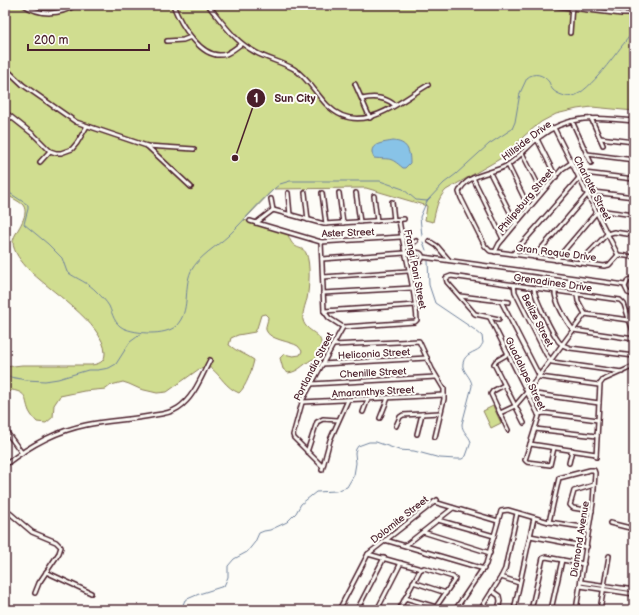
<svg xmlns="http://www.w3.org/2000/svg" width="639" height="615" viewBox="0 0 639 615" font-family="'Balsamiq Sans',sans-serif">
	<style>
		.green { fill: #d0dd90; stroke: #8d7e5e }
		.water { fill: #88c3e7; stroke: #6f819c }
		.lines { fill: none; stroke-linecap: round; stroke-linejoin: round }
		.stream { stroke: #6f819c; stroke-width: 1 }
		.minor-casing { stroke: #4a1f2b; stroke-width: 6 }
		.minor { stroke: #fdfcf7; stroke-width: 3 }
		.labels { text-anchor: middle; stroke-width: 4; stroke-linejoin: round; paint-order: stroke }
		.street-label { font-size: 10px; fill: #4a1f2b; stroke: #fdfcf7 }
		.leader { fill: none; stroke: #4a1f2b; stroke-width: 1.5 }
		.callout-dot { fill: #4a1f2b; stroke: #fdfcf7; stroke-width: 1.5 }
		.mark-label { font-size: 12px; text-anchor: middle; font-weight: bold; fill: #fff }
		.callout-label { font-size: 11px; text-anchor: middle; font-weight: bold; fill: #4a1f2b; stroke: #fdfcf7; stroke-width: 4; stroke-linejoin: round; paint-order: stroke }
	</style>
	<rect width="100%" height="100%" fill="#fdfcf7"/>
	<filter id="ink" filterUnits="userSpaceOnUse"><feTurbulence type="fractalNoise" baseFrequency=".025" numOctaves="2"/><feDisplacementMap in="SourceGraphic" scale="8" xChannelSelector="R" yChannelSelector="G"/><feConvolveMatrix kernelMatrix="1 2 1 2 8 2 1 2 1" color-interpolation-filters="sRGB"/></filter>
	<g filter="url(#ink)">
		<!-- green -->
		<g class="green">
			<path d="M5,5h629v106l-42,-4 -15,2 -21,5 -15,8 -17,14 -19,20 -59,34c-9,9 -10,20 -13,32l-8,-2 2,-14 -61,-18 -92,1 -30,31 44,14c5,18 14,11 18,19 5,10 3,36 1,46 -2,6 -5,15 -4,21 3,15 29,12 13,38 -11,3 -16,14 -28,15l-5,-4 -3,-11 4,-4 9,2 7,-1 2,-4c-1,-2 -3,-3 -4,-5 -8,-5 -29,-6 -32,-16 -1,-4 2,-8 2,-13l-3,-3 -4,1 -4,13 -2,4 -17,3 -7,3 -2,7c8,7 17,9 25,15 -2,10 -8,27 -15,33 -14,-6 -17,-16 -28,-25l-12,1 -32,23 -10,1 -17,-4 -11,-5 -6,-2 -12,3 -5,4 -22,2 -24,5 -6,9 -1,12 -7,6 -9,-1c-3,-3 -6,-7 -8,-11 -5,-13 -1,-18 -17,-21l-7,4v3v-30l17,-2h69c8,-1 14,-3 14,-12 -1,-30 -58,-64 -77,-84 -6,-7 -15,-17 -15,-27 0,-9 18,-26 10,-37 -4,-4 -13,-8 -18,-11z"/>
			<polygon points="493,406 501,423 491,428 483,411"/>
		</g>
		<!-- water -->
		<path class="water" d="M393,141c14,1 17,9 17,22l-5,5h-2c-14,-12 -12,-8 -29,-10 -8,-15 10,-15 19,-17z"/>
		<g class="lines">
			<!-- stream -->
			<g class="stream">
				<path d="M5,190l23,15v4l-4,15 24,20 14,14 5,14c10,7 22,11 30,20 4,4 9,9 12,14 4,9 5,17 14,22 13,6 42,8 53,-2 15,-15 7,-37 15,-55 8,-15 25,-24 37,-35 18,-17 33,-37 52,-52l10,-3h90l23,8 13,11 11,1"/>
				<path d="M422,236l-2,-19 7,-16 17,-18 12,-9 33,-30 23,-15 3,-7 5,-29 7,-15c7,-6 16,-4 22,4 1,2 2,6 4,8 4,4 15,8 20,6 17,-4 44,-45 56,-59l5,-1"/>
				<polyline points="423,242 426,250"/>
				<polyline points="5,376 26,380 45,381 58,379 88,370 98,370 109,368 116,364 130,342 141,334"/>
				<path d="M184,610l-2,-3 3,-7 14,-6 25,-8 4,-9v-11l6,-7 13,-7 8,-10 4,-9 5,-2 6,-1 17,-8 9,-9 5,-9 15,-12 20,-1 11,-4 7,-12 2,-12 -1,-10 1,-4 2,-3 11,-4h7l23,8 15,1 26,7 16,1h6l4,-3 5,-14c-2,-7 -9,-10 -9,-18l10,-38c0,-9 -11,-15 -9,-23 2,-10 11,-10 17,-15 0,0 3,-5 3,-5l-1,-7 -7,-6 -40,-27 -6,-18 -1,-24"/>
			</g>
			<!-- minor casing -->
			<g class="minor-casing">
				<g id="minor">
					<path d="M24,5c16,11 36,10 52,0"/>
					<path d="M173,5c7,18 29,57 53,49 5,-2 11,-7 15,-10"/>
					<path d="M208,5c15,18 26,36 47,47 12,7 27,10 39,17 14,9 22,25 33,36 33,33 70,-2 101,-20"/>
					<polyline points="547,5 622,14 634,14"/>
					<polyline points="599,5 634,8"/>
					<polyline points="570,33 572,5"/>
					<polyline points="167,41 183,40 191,37"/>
					<polyline points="5,68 23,85 76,122 147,146 194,149"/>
					<polyline points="355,84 370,118"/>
					<path d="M362,99c12,-3 23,-2 33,6"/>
					<polyline points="5,112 34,135 50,151 56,153 61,153 72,149 77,143 87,126"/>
					<polyline points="591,118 603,145"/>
					<polyline points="572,121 591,163"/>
					<polyline points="554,128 618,255"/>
					<polyline points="600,138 634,142"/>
					<polyline points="537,139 556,177"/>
					<polyline points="147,146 191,187"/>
					<polyline points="522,153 542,192"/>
					<polyline points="587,154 634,160"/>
					<polyline points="40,162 50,151"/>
					<polyline points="508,165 529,208"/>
					<polyline points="576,172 634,179"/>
					<polyline points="490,173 516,224"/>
					<polyline points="473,178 503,239"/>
					<polyline points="585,191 634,197"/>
					<polyline points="288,193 290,215"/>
					<polyline points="305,193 308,220"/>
					<polyline points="322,193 326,224"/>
					<polyline points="339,193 343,223"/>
					<polyline points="356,193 360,222"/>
					<polyline points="374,196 377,221"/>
					<polyline points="271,199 273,210"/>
					<polyline points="392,202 394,220"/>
					<polyline points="273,210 324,224 404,219"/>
					<polyline points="250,221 321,242 401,237"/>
					<polyline points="256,223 273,210"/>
					<polyline points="429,241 437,246 449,260"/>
					<path d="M321,242l3,69 5,7 14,9 72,-5 2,-2c-2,-34 -13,-67 -18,-100"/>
					<polyline points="404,249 416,241"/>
					<polyline points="495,252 499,244 529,208 562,169 571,163"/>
					<circle cx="418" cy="257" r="4.5"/>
					<polyline points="513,254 579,178"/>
					<path d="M618,255l-9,10 -5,1 -114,-15 -5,-5 -24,-48 -2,-6c7,-18 32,-18 47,-26 12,-7 21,-19 32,-28 30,-24 60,-21 96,-17"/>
					<polyline points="618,255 634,257"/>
					<polyline points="423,257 625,285"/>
					<polyline points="534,257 587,195"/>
					<polyline points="322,259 405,253"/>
					<polyline points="556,260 596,213 605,211 634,215"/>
					<polyline points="579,263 607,234 614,232 634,235"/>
					<polyline points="323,277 408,271"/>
					<polyline points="634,278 628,280 625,287 628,293 634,295"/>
					<polyline points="514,285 515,292 546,354 552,362 622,372"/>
					<path d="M534,288c0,9 19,46 25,54 3,3 7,5 11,6l64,8"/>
					<path d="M555,291c-1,10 12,31 18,39l61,9"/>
					<polyline points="323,293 413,288"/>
					<polyline points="577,294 578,301 585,314"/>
					<polyline points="460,296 509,302"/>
					<polyline points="501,301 540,377 599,385"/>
					<polyline points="324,311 416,305"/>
					<polyline points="585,314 629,320 634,318"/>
					<polyline points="490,318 539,416 525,460 527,462 550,465 554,448"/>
					<polyline points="499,319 475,314 447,282 446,278 451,276 620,300 624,304 634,334"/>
					<polyline points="333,345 419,341 432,369 444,389 444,399 435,437"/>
					<polyline points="508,354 496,361 494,364 524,423"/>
					<polyline points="322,364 427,358"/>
					<polyline points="311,384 436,377"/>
					<polyline points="504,385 493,391 491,394 508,430"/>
					<polyline points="528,393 599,403"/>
					<polyline points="302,402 444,395"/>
					<polyline points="363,412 368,399"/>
					<polyline points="500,413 515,406 527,392 585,314"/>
					<polyline points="538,414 545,413 598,420"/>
					<polyline points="380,418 388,398"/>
					<polyline points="396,426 400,417 403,415 440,413"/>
					<polyline points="535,429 597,436"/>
					<polyline points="5,430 22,453"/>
					<polyline points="417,434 422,414"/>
					<polyline points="530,444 596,454"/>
					<polyline points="307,452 317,422 323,419 338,420"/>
					<polyline points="596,457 600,384 603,380 634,366"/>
					<polyline points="569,463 572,450"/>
					<path d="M5,465c24,-19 51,-34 81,-40 23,-5 46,-5 69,-10 8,-1 17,-3 23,-7 16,-10 24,-33 32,-48"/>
					<polyline points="322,466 294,438 293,435 303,399 343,327"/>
					<polyline points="322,470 330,440 348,400"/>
					<polyline points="434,502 498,521"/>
					<polyline points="5,509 32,532 56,542 61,547 59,553 39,583 35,593"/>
					<polyline points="592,511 573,508 570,505 574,491 594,485"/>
					<polyline points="438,520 494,536"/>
					<polyline points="549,522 559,478 590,470 594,470 595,473 593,503 576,610"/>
					<polyline points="610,523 634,529"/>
					<polyline points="423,532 490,553"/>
					<polyline points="530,536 587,547"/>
					<polyline points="385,540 484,569"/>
					<polyline points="406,545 453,508"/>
					<polyline points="368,554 421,569"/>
					<polyline points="46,572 91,593"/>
					<polyline points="501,577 519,583"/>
					<polyline points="413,582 446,593"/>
					<polyline points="581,582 634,590"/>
					<polyline points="580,586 634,594"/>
					<polyline points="492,591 499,596 500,601 498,610"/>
					<polyline points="405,598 436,607"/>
					<polyline points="347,610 340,608 368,554 437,500"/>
					<polyline points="357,610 384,558"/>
					<polyline points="377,610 401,563"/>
					<polyline points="399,610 420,570 424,568 453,577 455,579 434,610"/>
					<polyline points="455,610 486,564 501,511 508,510 549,522 589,528"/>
					<polyline points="480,610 501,577 505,569 517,513"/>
					<polyline points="514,610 534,518"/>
					<polyline points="531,610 543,558 546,557 584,564"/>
					<polyline points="551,610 562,560"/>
					<polyline points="600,610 609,556"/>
				</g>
			</g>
			<!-- minor -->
			<use href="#minor" class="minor"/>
		</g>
	</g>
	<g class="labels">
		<!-- street labels -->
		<g class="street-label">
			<text transform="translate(526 140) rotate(-37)" y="4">Hillside Drive</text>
			<text transform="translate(593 188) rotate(63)" y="4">Charlotte Street</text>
			<text transform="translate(525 200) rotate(-50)" y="4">Philipsburg Street</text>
			<text transform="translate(348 232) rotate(-2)" y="4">Aster Street</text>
			<text transform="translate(556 252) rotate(7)" y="4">Gran Roque Drive</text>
			<text transform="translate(416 269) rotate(79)" y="4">Frangi Pani Street</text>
			<text transform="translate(553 282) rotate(8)" y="4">Grenadines Drive</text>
			<text transform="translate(538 320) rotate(63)" y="4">Belize Street</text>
			<text transform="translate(374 353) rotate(-3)" y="4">Heliconia Street</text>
			<text transform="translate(313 366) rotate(-63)" y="4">Portlandia Street</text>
			<text transform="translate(373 372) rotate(-3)" y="4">Chenille Street</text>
			<text transform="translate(526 373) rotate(64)" y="4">Guadalupe Street</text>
			<text transform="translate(373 391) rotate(-3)" y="4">Amaranthys Street</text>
			<text transform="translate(399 519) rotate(-38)" y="4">Dolomite Street</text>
			<text transform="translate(579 539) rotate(-81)" y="4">Diamond Avenue</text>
		</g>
	</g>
	<!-- callouts -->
	<path class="leader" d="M235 158L256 98"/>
	<g class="callout-dot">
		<circle cx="235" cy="158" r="4"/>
		<circle cx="256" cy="98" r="10"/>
	</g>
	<g class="mark-label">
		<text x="256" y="102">1</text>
	</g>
	<g class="callout-label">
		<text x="295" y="102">Sun City</text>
	</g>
	<!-- margin -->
	<rect width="639" height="615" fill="none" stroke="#fdfcf7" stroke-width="20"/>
	<rect x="10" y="10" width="619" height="595" fill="none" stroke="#4a1f2b" stroke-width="1.5" filter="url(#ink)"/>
	<!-- scale -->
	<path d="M28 44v6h121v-6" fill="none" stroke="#4a1f2b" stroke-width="2"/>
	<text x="34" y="44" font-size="12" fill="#4a1f2b" stroke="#fdfcf7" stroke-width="3" paint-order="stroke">200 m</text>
</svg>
